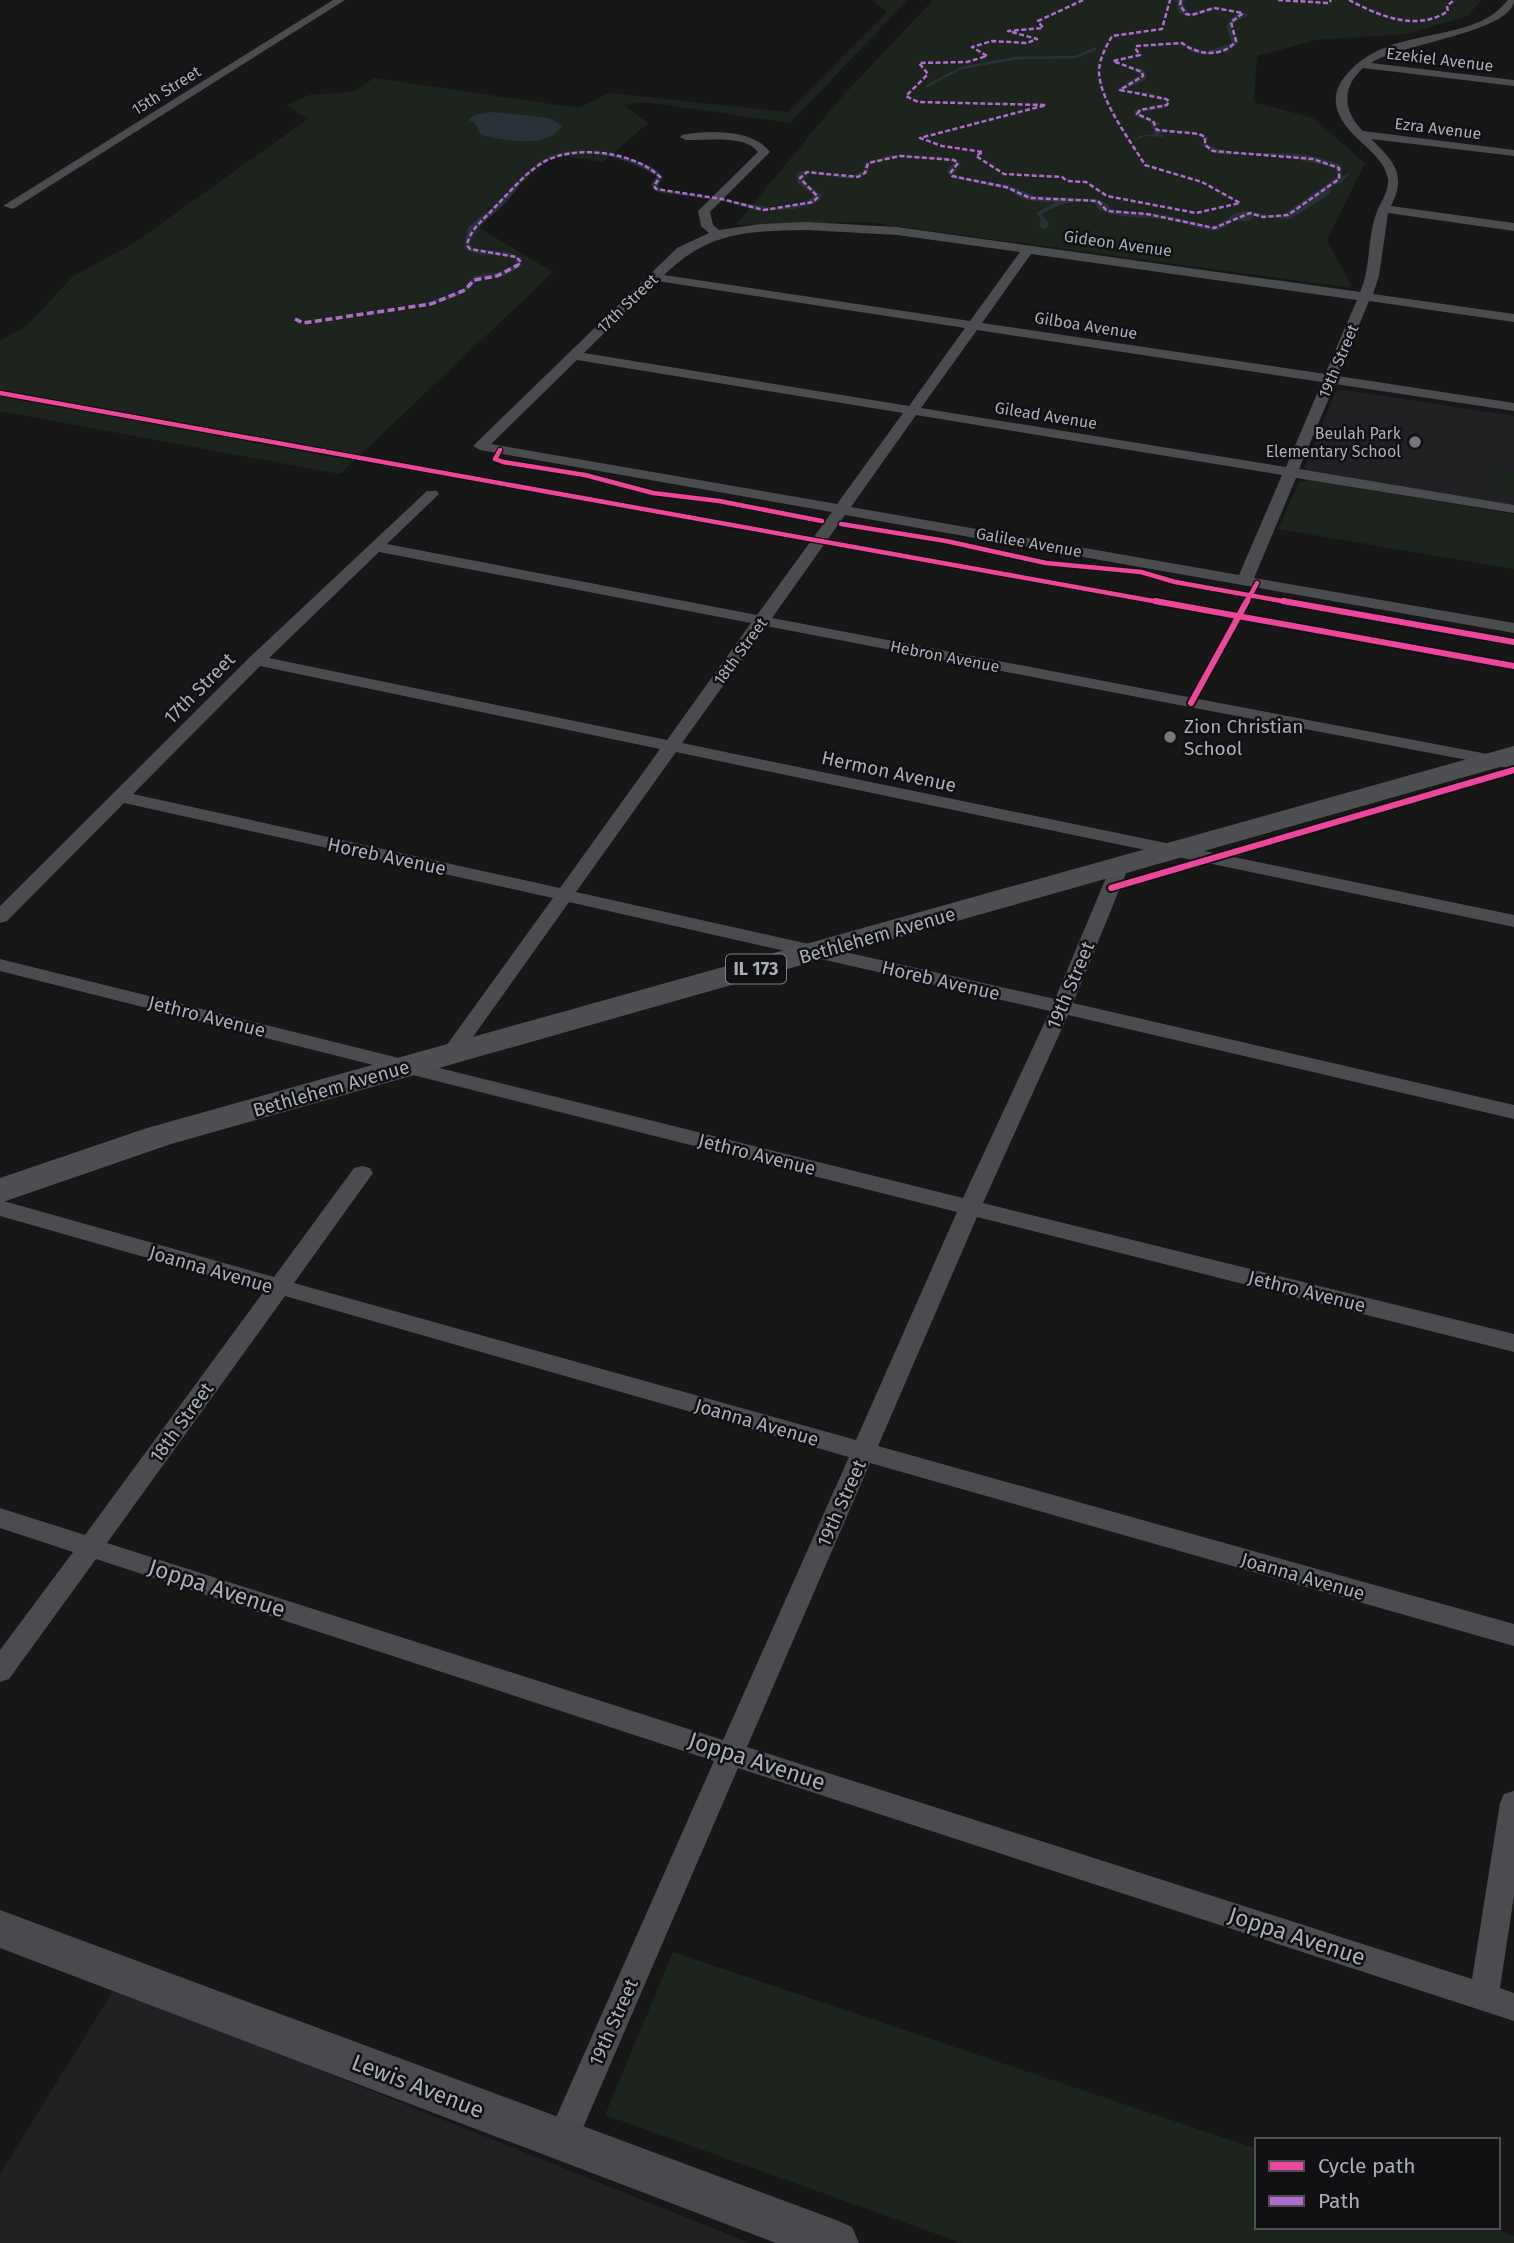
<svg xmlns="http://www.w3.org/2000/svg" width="1514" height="2243" viewBox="0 0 1514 2243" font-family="'Fira Sans',sans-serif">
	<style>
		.built { fill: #212123 }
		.green { fill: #1d241e }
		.water { fill: #2a3239 }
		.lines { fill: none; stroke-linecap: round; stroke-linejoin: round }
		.stream { stroke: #2a3239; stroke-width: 2.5 }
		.minor { fill: #4b4c50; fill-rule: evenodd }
		.secondary { fill: #4a4a4e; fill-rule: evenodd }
		.primary { fill: #4d4f52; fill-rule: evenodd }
		.quiet-far1 { stroke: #b06ccc; stroke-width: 2.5; stroke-dasharray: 5 2.5; stroke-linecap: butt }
		.quiet { stroke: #b06ccc; stroke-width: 3.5; stroke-dasharray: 7 3.5; stroke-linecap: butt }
		.cycleway-far1-casing { stroke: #111113; stroke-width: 7 }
		.cycleway-casing { stroke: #111113; stroke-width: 10 }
		.cycleway-far1 { stroke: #ed469a; stroke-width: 4.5 }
		.cycleway { stroke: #ed469a; stroke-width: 6 }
		.poi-dot { fill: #757880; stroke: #111113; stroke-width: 2.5 }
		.labels { text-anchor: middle; stroke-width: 5; stroke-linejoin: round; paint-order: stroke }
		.far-street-label { font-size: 16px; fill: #a8adb8; stroke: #111113 }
		.far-poi-label { font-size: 16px; fill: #a8adb8; stroke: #111113; text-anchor: end }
		.shield { fill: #111113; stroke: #7b7e86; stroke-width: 2 }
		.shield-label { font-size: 18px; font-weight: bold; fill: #a8adb8 }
		.street-label { font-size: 19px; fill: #a8adb8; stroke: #111113 }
		.poi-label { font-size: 19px; fill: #a8adb8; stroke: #111113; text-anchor: start }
		.near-street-label { font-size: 23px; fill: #a8adb8; stroke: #111113 }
	</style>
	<rect width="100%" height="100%" fill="#171717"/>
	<!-- built -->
	<g class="built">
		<polygon points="1346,390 1514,416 1514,505 1310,472 1304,468 1336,391"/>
		<polygon points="115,1988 750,2243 0,2243 0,2174"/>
	</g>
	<!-- green -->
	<g class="green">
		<polygon points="872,0 908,0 790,123 646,102 623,105 648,123 603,162 555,155 473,224 553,272 340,474 0,411 0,341 28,325 72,277 134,243 308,119 287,105 309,95 353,92 374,78 579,108 608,93 787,112 887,12"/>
		<polygon points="933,0 1481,0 1468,16 1407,34 1316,40 1257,56 1254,102 1313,118 1365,163 1327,240 1352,288 866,222 736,225 837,102"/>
		<polygon points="1495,467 1514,470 1514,492 1490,488"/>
		<polygon points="1308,480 1514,514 1514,569 1278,529 1299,482"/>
		<polygon points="673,1952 1257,2149 1257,2227 1489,2227 1514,2236 1514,2243 962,2243 605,2115"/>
	</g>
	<!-- water -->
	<g class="water">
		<path d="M1176,0h9l-2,3 6,11 27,-8 32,8 -1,2 -13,7 -3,5 8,12 -3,6c-17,9 -39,14 -52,-1h-21l20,-2 22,9 27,-9 -6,-17 12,-14c-9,-2 -19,-4 -28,-2 -12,3 -18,11 -31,2z"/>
		<path d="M1124,66l18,3 5,6 -2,5 -21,10 27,3 20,7 -6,8 -24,4 1,5 18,6 -4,4 3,2 30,2 19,6v2l-2,2c-12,-11 -32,-10 -46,-8l4,4 -19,-1 -9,4 3,-4 16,-2 -5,-12 -16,-7v-5l31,-6 2,-3 -13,-6 -38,-5 25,-16z"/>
		<path d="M493,112l56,6 13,7c-12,25 -59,15 -81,10l-7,-13 -6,-2 6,-5z"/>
		<path d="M1204,143c26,15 63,8 93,11 15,1 30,6 44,11l1,12 9,-5 -10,11 -10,3 -1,7 -4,3 -35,23 -37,-3 -5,5 -16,-1c-4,6 -12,10 -19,10 -14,1 -25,-7 -38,-9 -26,-5 -52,-1 -77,-11l-5,-8c-20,-3 -35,2 -53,12l8,10 -4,5 -6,-2 2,-8 -5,-6 20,-11c-15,0 -36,1 -45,-12l-59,-12 -6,-7 8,-8 -4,-3 -55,-3 -26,7 -1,10 -20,5 -40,-6 -5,7 18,15 -1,5 -6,4 -21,5 -35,2 -34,-10 -66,-9 -7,-7 6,-9c-38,-23 -97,-38 -131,1 -7,8 -12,17 -20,25 -13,14 -29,23 -36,40l3,7 35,3 14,6 -1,8 -17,10 -27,4c-15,19 -36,23 -59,26l46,-17 10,-13 30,-5 12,-8 -1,-5c-16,-5 -38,0 -51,-10 2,-6 1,-16 5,-21 8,-9 21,-15 29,-25 43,-46 55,-60 122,-46 15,4 33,8 43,21l-5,9 6,4 110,18 33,-6 7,-7 -16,-12 -2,-9 5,-3 51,5 11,-5 2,-8 26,-8 55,2 15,6 -6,10 4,4 49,8 27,11 60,3 10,3 7,8 54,5 43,11 8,-1 18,-12 12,-2 24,5 11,-1 57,-39 -4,-8 -58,-13 -58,-1 -9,-3 -8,-6z"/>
	</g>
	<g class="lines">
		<!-- stream -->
		<polyline class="stream" points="927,86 961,68 1017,58 1076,57 1095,49"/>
		<!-- minor -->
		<g class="minor">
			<polygon points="333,0 345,0 13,209 3,206"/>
			<path d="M1508,0h6c-1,32 -115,44 -143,63l143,17v6l-151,-18c-22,20 -20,43 0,63l151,19v6l-143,-17c23,22 36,36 20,67l123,17v8l-126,-18 -9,63 -6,18 141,20v8l-145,-21 -31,75 176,27v8l-179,-27 -36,85 215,36v8l-218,-35 -42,100 260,45v10l-669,-118 -73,103 742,141v10l-748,-143 -84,117 832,172v12l-838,-175 -100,140 479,107 56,-133 9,-6 9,6 -56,137 441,102v14l-446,-104 -85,188 531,131v18l-537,-135 -99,229 636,178v22l-644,-183 -123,284 725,232 28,-176 4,-9 10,-3v105l-14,92 14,5v28l-776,-253 -165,383 -11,4 -11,-4 -5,-11 168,-379 -618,-202 -87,120 -9,3v-32l73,-98 -73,-24v-20l85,27 179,-244 -264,-75v-16l274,77 80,-109 8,-2 8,2 3,5 -79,110 562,157 101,-228 -957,-241v-12l963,239 87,-187 -481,-109 -111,156h-14l-3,-5 112,-155 -429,-95 -117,118 -7,2v-17l250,-249 177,-166h10l2,3 -52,50 370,71 75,-103 -352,-62 -7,-4 204,-198 32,-15 -8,-7 -3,-15 60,-59c-13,-18 -53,-11 -72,-12l-6,-3 2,-2c26,-5 71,-6 88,17l-60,60 3,13 6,5 42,-6 46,-2 90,5 463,65c11,-24 7,-52 16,-78 4,-11 13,-22 12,-34 -2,-18 -19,-30 -31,-42 -16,-15 -29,-35 -16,-56 33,-48 89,-40 138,-60 12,-5 20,-12 29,-22zM807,230l90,5 123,17 -50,69 -306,-46c45,-44 83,-44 143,-45zM1031,254l326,46 -32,74 -343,-51zM657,281l308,47 -56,78 -325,-53zM977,330l345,52 -36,85 -365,-59zM577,360l326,53 -66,91 -346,-60zM916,415l366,60 -43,100 -388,-68zM379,552l372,71 -84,117 -398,-82zM260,666l400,83 -100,139 -427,-94zM285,1296l564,161 -126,283 -616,-197z"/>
		</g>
		<!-- secondary -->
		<polygon class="secondary" points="0,1910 836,2220 852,2227 859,2243 776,2243 0,1948"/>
		<!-- primary -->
		<polygon class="primary" points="1514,746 1514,763 171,1144 0,1203 0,1178 147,1128"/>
		<!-- quiet-far1 -->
		<g class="quiet-far1">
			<path d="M1083,0l-45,21 5,7 -35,3 29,8 -10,4 -35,-2 -20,6 15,9 -20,6 -48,1 9,11 -22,22 12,6 128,3 -126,33 22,8 41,6 -7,4 28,18 58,3 5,4 19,1 21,14 89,17 44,-10 -38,-21 -57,-17c-15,-25 -45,-64 -46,-93 0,-13 7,-25 13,-36l50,-7 8,-29"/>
			<polyline points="1278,0 1329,3 1331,0"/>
			<path d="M1349,0c30,16 68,32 99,11l-1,-5 7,-6"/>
			<path d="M516,267l5,-5 -5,-5 -46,-8 -3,-4c4,-18 16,-24 28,-38 15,-15 29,-33 47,-44 31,-19 92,-12 118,14l-6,9 2,3 66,10 42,11 49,-8 5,-5 -18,-19 7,-6 51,5 7,-4 3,-10 32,-7 54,4 4,3 -7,9 1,4 54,11 24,11 68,3 9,10 40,3 67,14 36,-15 13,4 25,-2 51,-36v-11l-26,-9 -100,-8 -8,-6v-8l-6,-3 -42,-4 -4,-9 -16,-7 3,-4 27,-5 2,-4 -3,-2 -46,-9 23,-14 -1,-4 -29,-11 27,-6 -5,-7 2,-2 45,-3c15,12 41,15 54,-2l-5,-19 12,-9 -29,-5 -22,7 -6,-1 -6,-9 1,-5"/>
		</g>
		<!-- quiet -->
		<polyline class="quiet" points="295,319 303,323 431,304 465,290 474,280 497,276 518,265"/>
		<!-- cycleway-far1 casing -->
		<g class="cycleway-far1-casing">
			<g id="cycleway-far1">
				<polyline points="0,393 1164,603"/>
				<polyline points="500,450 495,459 503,462 585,475 653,493 719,501 822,521"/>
				<polyline points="841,524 946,541 1046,563 1141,572 1175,582 1293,603"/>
				<polyline points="1246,603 1257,583"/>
			</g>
		</g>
		<!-- cycleway casing -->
		<g class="cycleway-casing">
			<g id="cycleway">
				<polyline points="1155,601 1514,666"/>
				<polyline points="1283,601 1514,642"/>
				<polyline points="1191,703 1247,601"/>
				<polyline points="1111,888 1514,770"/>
			</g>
		</g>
		<!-- cycleway-far1 -->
		<use href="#cycleway-far1" class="cycleway-far1"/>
		<!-- cycleway -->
		<use href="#cycleway" class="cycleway"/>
	</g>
	<!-- markers -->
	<g class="poi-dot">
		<circle cx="1415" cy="442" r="7"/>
		<circle cx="1170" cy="737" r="7"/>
	</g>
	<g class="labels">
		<!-- far-street labels -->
		<g class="far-street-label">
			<text transform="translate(1440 59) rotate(7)" y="6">Ezekiel Avenue</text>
			<text transform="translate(166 90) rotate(-32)" y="6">15th Street</text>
			<text transform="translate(1438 128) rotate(7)" y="6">Ezra Avenue</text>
			<text transform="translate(1118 243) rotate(8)" y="6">Gideon Avenue</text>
			<text transform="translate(627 303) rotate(-44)" y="6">17th Street</text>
			<text transform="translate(1086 325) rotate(9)" y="6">Gilboa Avenue</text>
			<text transform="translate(1338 361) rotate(-67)" y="6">19th Street</text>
			<text transform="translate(1046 415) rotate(9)" y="6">Gilead Avenue</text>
			<text transform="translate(1029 542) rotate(10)" y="6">Galilee Avenue</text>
			<text transform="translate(740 651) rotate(-54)" y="6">18th Street</text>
			<text transform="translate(945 656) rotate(11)" y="6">Hebron Avenue</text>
		</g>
		<!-- far-poi labels -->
		<g class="far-poi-label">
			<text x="1401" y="439">Beulah Park<tspan x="1401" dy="18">Elementary School</tspan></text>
		</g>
		<!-- shield labels -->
		<rect class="shield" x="726" y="954.5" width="60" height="29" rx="5"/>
		<g class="shield-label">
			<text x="756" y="975">IL 173</text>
		</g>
		<!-- street labels -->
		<g class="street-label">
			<text transform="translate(199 688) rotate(-45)" y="7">17th Street</text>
			<text transform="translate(889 771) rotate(12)" y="7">Hermon Avenue</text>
			<text transform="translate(387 856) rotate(12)" y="7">Horeb Avenue</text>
			<text transform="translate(877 935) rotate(-16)" y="7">Bethlehem Avenue</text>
			<text transform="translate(941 980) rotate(13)" y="7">Horeb Avenue</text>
			<text transform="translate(1070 985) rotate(-67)" y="7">19th Street</text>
			<text transform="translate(207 1016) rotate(14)" y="7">Jethro Avenue</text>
			<text transform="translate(331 1088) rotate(-16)" y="7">Bethlehem Avenue</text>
			<text transform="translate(757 1154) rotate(14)" y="7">Jethro Avenue</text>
			<text transform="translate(211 1269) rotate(16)" y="7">Joanna Avenue</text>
			<text transform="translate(1307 1291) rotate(14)" y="7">Jethro Avenue</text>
			<text transform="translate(181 1422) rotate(-54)" y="7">18th Street</text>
			<text transform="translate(757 1422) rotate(16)" y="7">Joanna Avenue</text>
			<text transform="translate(841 1503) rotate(-66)" y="7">19th Street</text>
			<text transform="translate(1303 1576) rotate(16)" y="7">Joanna Avenue</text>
			<text transform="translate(613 2022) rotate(-66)" y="7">19th Street</text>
		</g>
		<!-- poi labels -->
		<g class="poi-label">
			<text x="1184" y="733">Zion Christian<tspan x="1184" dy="22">School</tspan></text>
		</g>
		<!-- near-street labels -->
		<g class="near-street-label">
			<text transform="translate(217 1588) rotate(18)" y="8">Joppa Avenue</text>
			<text transform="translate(757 1761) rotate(18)" y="8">Joppa Avenue</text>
			<text transform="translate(1297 1936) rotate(18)" y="8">Joppa Avenue</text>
			<text transform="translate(418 2086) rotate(21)" y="8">Lewis Avenue</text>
		</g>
	</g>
	<!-- legend -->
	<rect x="1255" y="2138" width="245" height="91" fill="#111113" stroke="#4d4f55" stroke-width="2"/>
	<rect x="1269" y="2161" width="35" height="10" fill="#ed469a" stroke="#4d4f55" stroke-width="2"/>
	<text x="1318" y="2173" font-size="21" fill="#a8adb8">Cycle path</text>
	<rect x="1269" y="2196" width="35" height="10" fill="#b06ccc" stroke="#4d4f55" stroke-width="2"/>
	<text x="1318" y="2208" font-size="21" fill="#a8adb8">Path</text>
</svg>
